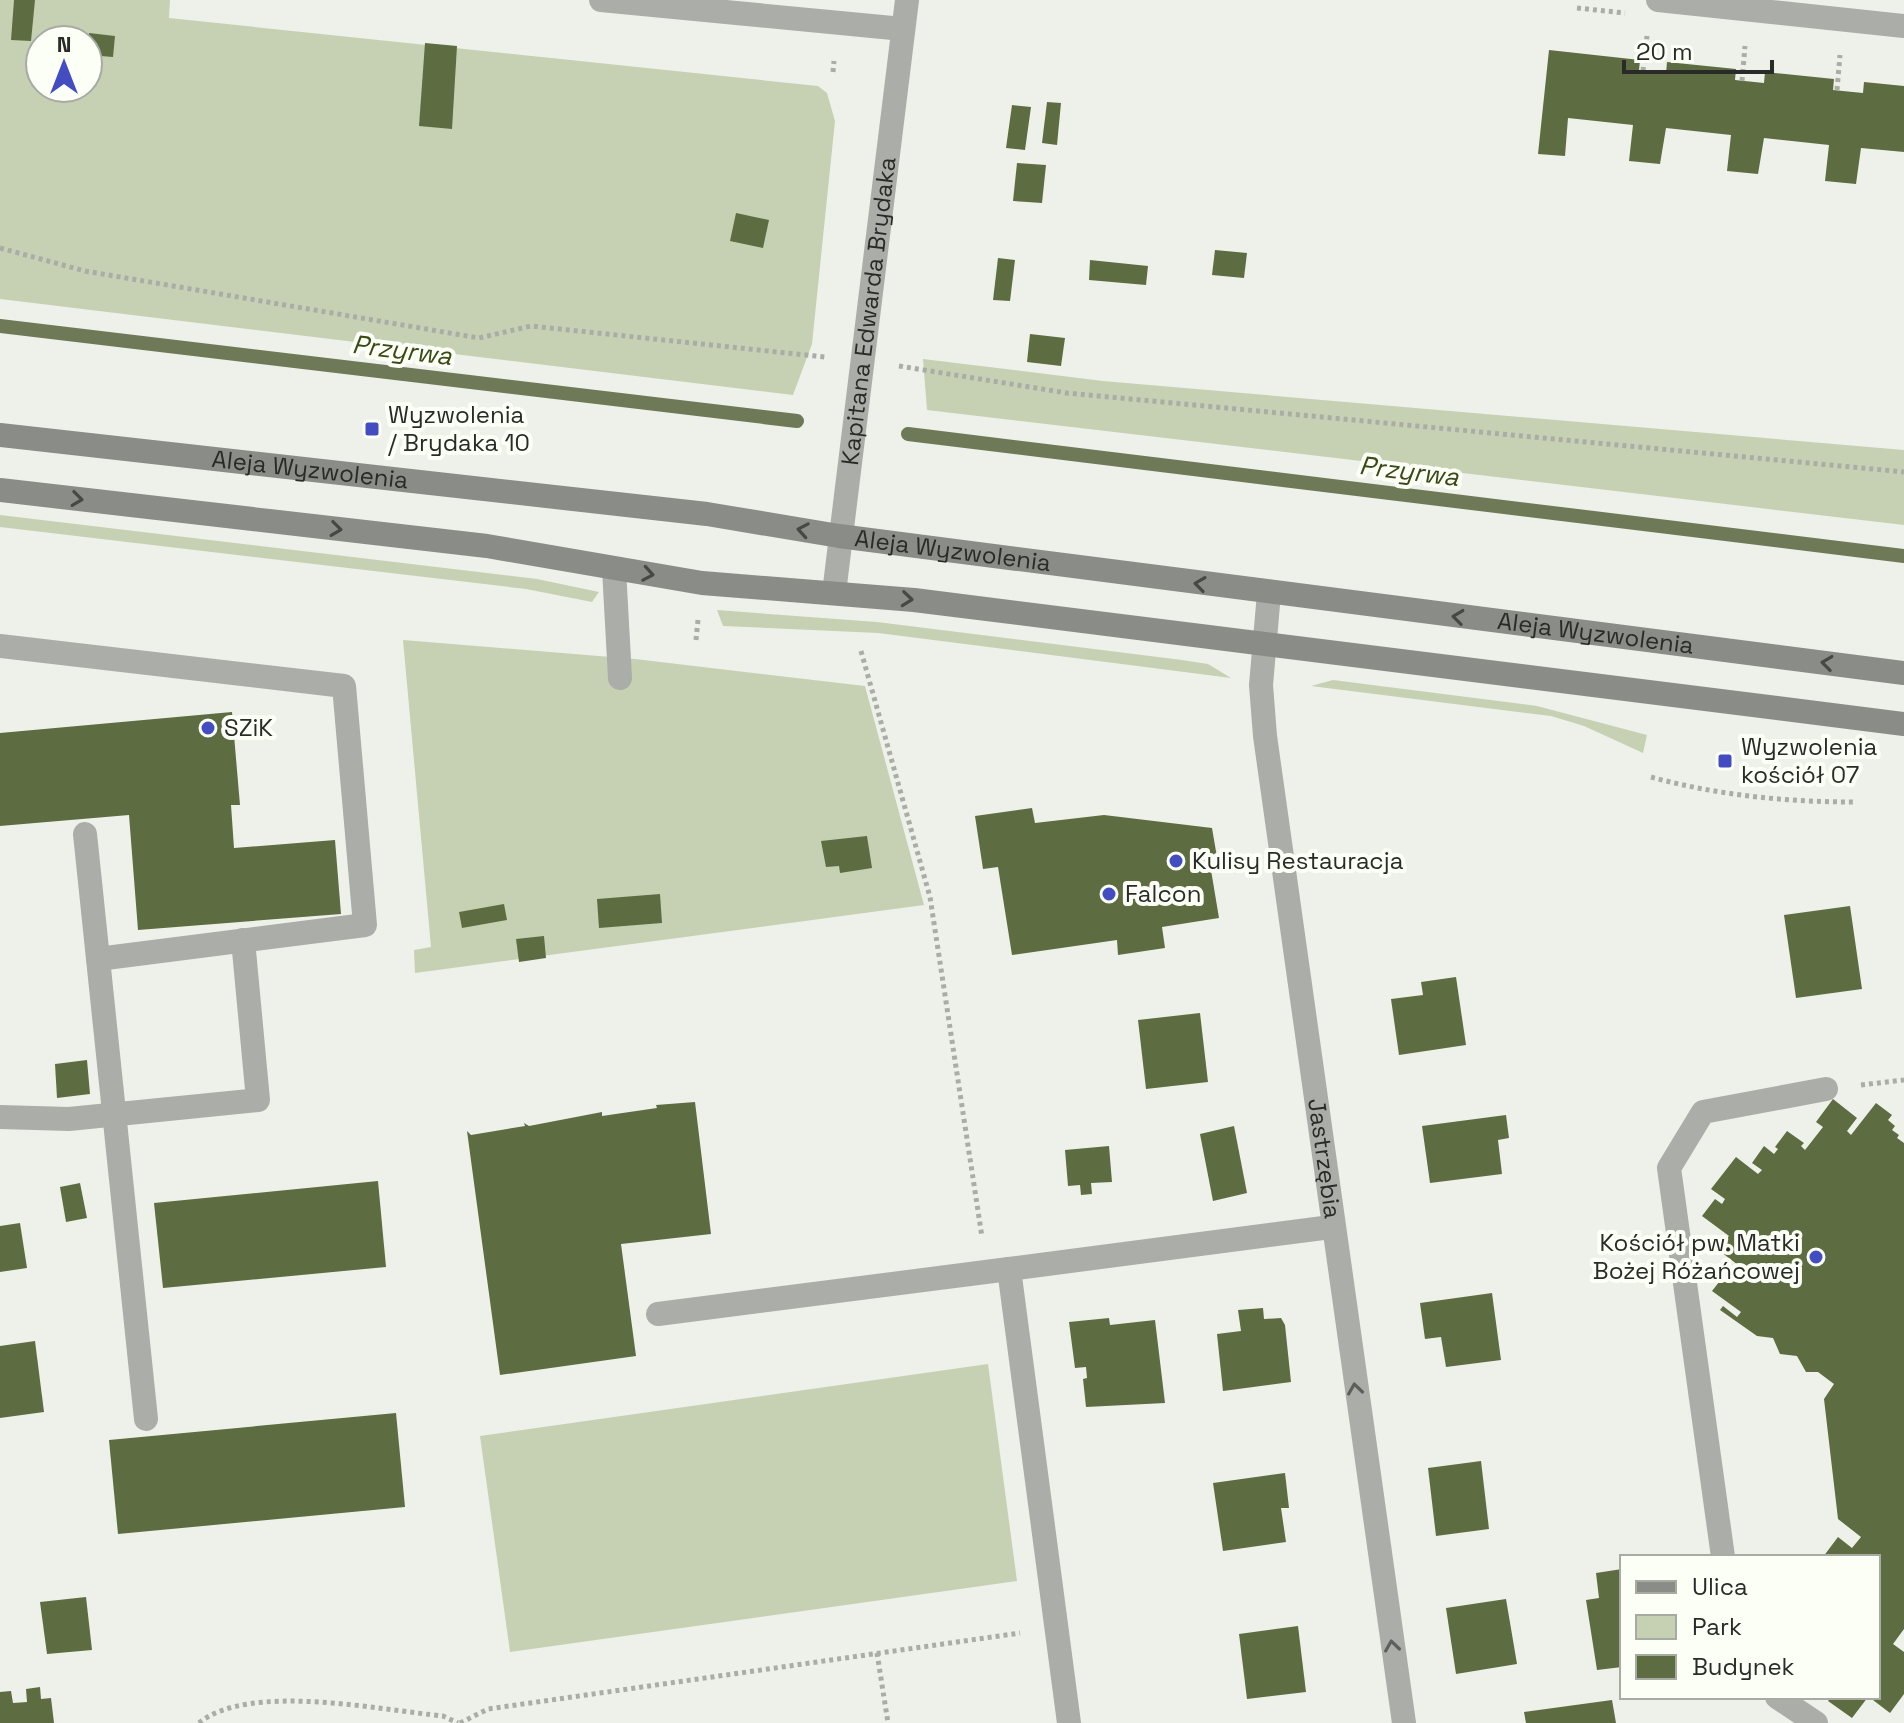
<svg xmlns="http://www.w3.org/2000/svg" width="1904" height="1723" viewBox="0 0 1904 1723" font-family="'Space Grotesk',sans-serif">
	<style>
		.green { fill: #c6d1b4; fill-rule: evenodd }
		.lines { fill: none; stroke-linecap: round; stroke-linejoin: round }
		.stream { stroke: #6e7958; stroke-width: 14 }
		.building { fill: #5e6c41 }
		.path { stroke: #aaada6; stroke-width: 5; stroke-dasharray: 4 4; stroke-linecap: butt }
		.lane { stroke: #abada9; stroke-width: 24 }
		.street { stroke: #abada9; stroke-width: 24 }
		.secondary { stroke: #8a8c87; stroke-width: 24 }
		.oneway { stroke: #474844 }
		.oneway2 { stroke: #5e5f5c }
		.poi-dot { fill: #434cc0; stroke: #fcfff6; stroke-width: 3 }
		.labels { text-anchor: middle; stroke-width: 8; stroke-linejoin: round; paint-order: stroke }
		.street-label { font-size: 24px; fill: #2a2b28; stroke: #fcfff6 }
		.poi-label { font-size: 24px; fill: #2a2b28; stroke: #fcfff6; text-anchor: start }
		.water-label { font-size: 26px; font-style: italic; fill: #3a4915; stroke: #fcfff6 }
	</style>
	<rect width="100%" height="100%" fill="#eef1e9"/>
	<!-- green -->
	<g class="green">
		<path d="M0,0h170l-1,18 649,68 9,7 8,28 -23,223 -19,51 -793,-96zM40,40h48v48h-48z"/>
		<polygon points="923,359 1103,381 1904,450 1904,525 927,410"/>
		<polygon points="0,515 537,579 599,592 592,602 526,589 0,527"/>
		<polygon points="717,610 877,622 1182,660 1208,664 1231,678 878,633 723,626"/>
		<polygon points="403,640 635,659 865,686 924,905 415,973 414,950 431,947"/>
		<polygon points="1333,680 1537,706 1647,735 1643,753 1584,726 1551,716 1311,686"/>
		<polygon points="988,1364 1017,1581 510,1652 480,1436"/>
	</g>
	<g class="lines">
		<!-- stream -->
		<g class="stream">
			<polyline points="0,326 797,421"/>
			<polyline points="908,434 1904,556"/>
		</g>
	</g>
	<!-- building -->
	<g class="building">
		<polygon points="14,0 35,0 31,41 11,40"/>
		<polygon points="89,33 115,36 113,57 88,55"/>
		<polygon points="425,43 457,46 452,129 419,126"/>
		<polygon points="1549,50 1640,60 1639,70 1666,74 1667,62 1736,69 1735,80 1764,83 1765,72 1834,79 1833,90 1863,93 1864,82 1904,86 1904,152 1861,148 1856,184 1825,181 1829,145 1764,138 1758,174 1727,171 1731,135 1666,128 1660,164 1629,161 1633,125 1568,118 1565,156 1538,154"/>
		<polygon points="1047,102 1061,103 1057,145 1042,143"/>
		<polygon points="1012,105 1031,107 1025,150 1006,148"/>
		<polygon points="1017,163 1046,165 1042,203 1013,201"/>
		<polygon points="736,213 769,220 763,248 730,241"/>
		<polygon points="1215,250 1247,253 1244,278 1212,275"/>
		<polygon points="998,258 1015,260 1010,301 993,300"/>
		<polygon points="1090,260 1148,266 1146,285 1089,280"/>
		<polygon points="1030,334 1065,338 1061,366 1027,362"/>
		<polygon points="232,712 240,805 231,805 234,848 335,840 341,914 138,930 129,815 0,826 0,733"/>
		<polygon points="1032,808 1035,823 1104,815 1212,828 1219,869 1211,870 1219,918 1162,927 1165,948 1118,955 1117,940 1012,955 998,867 983,869 975,816"/>
		<polygon points="867,836 872,868 840,873 839,866 826,867 821,841"/>
		<polygon points="660,894 662,923 599,928 597,899"/>
		<polygon points="504,904 507,920 462,928 459,912"/>
		<polygon points="1850,906 1862,989 1796,998 1784,915"/>
		<polygon points="544,936 546,958 519,962 516,939"/>
		<polygon points="1456,977 1466,1045 1399,1055 1391,999 1423,995 1421,982"/>
		<polygon points="1200,1013 1208,1082 1146,1089 1138,1020"/>
		<polygon points="87,1060 90,1094 57,1098 55,1064"/>
		<polygon points="1833,1099 1857,1118 1847,1131 1851,1135 1876,1103 1892,1115 1888,1120 1895,1126 1892,1130 1899,1135 1897,1138 1904,1143 1904,1629 1893,1644 1904,1652 1904,1694 1890,1713 1869,1697 1878,1697 1878,1557 1823,1557 1838,1537 1852,1548 1861,1537 1838,1519 1824,1399 1834,1384 1818,1372 1806,1372 1797,1356 1780,1354 1773,1338 1757,1336 1720,1310 1723,1306 1737,1317 1741,1312 1712,1291 1730,1268 1739,1273 1742,1268 1713,1246 1720,1238 1725,1241 1729,1236 1702,1216 1715,1199 1722,1204 1725,1199 1711,1189 1736,1157 1758,1174 1762,1170 1752,1163 1764,1146 1774,1154 1778,1149 1775,1147 1787,1131 1804,1143 1801,1146 1805,1150 1823,1127 1816,1122"/>
		<polygon points="695,1102 711,1234 621,1244 636,1356 500,1375 467,1131 471,1135 525,1126 524,1123 529,1126 602,1112 602,1116 657,1108 656,1105"/>
		<polygon points="1506,1115 1509,1138 1498,1140 1502,1174 1430,1183 1422,1126"/>
		<polygon points="1234,1126 1247,1193 1213,1201 1200,1134"/>
		<polygon points="1109,1146 1112,1182 1091,1183 1092,1194 1081,1195 1080,1185 1068,1186 1065,1150"/>
		<polygon points="378,1181 386,1267 163,1288 154,1203"/>
		<polygon points="80,1183 87,1218 66,1222 60,1187"/>
		<polygon points="20,1223 27,1268 0,1272 0,1226"/>
		<polygon points="1492,1293 1501,1360 1446,1367 1441,1337 1425,1339 1420,1303"/>
		<polygon points="1263,1308 1264,1319 1281,1318 1285,1325 1291,1382 1223,1391 1217,1334 1241,1331 1238,1310"/>
		<polygon points="1109,1318 1110,1325 1155,1320 1165,1403 1086,1407 1083,1379 1087,1378 1086,1367 1075,1368 1069,1322"/>
		<polygon points="35,1341 44,1412 0,1418 0,1346"/>
		<polygon points="396,1413 405,1507 118,1534 109,1440"/>
		<polygon points="1481,1461 1489,1529 1436,1536 1428,1468"/>
		<polygon points="1285,1473 1289,1508 1281,1508 1286,1542 1223,1551 1213,1483"/>
		<polygon points="1622,1569 1622,1667 1597,1670 1586,1600 1599,1598 1596,1573"/>
		<polygon points="86,1597 92,1650 47,1654 40,1602"/>
		<polygon points="1506,1599 1517,1664 1456,1674 1446,1608"/>
		<polygon points="1298,1626 1306,1692 1247,1699 1239,1634"/>
		<polygon points="40,1687 41,1699 51,1698 54,1723 0,1723 0,1692 11,1691 13,1703 27,1702 26,1689"/>
		<polygon points="1831,1697 1868,1697 1852,1718 1828,1701"/>
		<polygon points="1612,1700 1616,1723 1526,1723 1524,1712"/>
	</g>
	<g class="lines">
		<!-- path -->
		<g class="path">
			<polyline points="1577,8 1625,13"/>
			<polyline points="1643,71 1647,36"/>
			<polyline points="833,72 834,61"/>
			<polyline points="1742,81 1745,46"/>
			<polyline points="1837,90 1840,55"/>
			<polyline points="0,248 85,271 479,338 531,326 825,357"/>
			<polyline points="899,366 1067,393 1904,472"/>
			<polyline points="696,640 698,620"/>
			<polyline points="861,651 930,897 982,1237"/>
			<path d="M1651,777c65,18 135,25 202,25"/>
			<polyline points="1861,1085 1904,1080"/>
			<polyline points="877,1653 888,1723"/>
			<path d="M199,1723c50,-41 181,-13 244,-7l15,7"/>
			<polyline points="460,1723 488,1709 1020,1633"/>
		</g>
		<!-- lane -->
		<g class="lane">
			<polyline points="614,569 620,678"/>
			<polyline points="0,646 344,686 365,925 98,959"/>
			<polyline points="85,834 146,1419"/>
			<polyline points="0,1117 69,1119 258,1100 243,940"/>
			<polyline points="658,1314 1009,1269"/>
			<polyline points="1723,1557 1669,1168 1703,1112 1826,1089"/>
			<polyline points="1777,1697 1816,1723"/>
			<polyline points="1069,1723 1009,1269 1331,1227"/>
		</g>
		<!-- street -->
		<g class="street">
			<polyline points="601,0 903,29"/>
			<polyline points="1658,0 1904,26"/>
			<path id="s1" d="M834,593l73,-593"/>
			<path id="s2" d="M1269,593l-8,92 4,51 139,987"/>
		</g>
		<!-- secondary -->
		<g class="secondary">
			<path id="s3" d="M0,435l707,79 132,22 1065,137"/>
			<polyline points="0,490 487,546 702,583 914,600 1904,724"/>
		</g>
	</g>
	<!-- one-way arrows -->
	<defs><path id="oneway-chevron" d="M-2-3.5L2.5 0L-2 3.5" fill="none" stroke-width="1.6" stroke-linecap="round" stroke-linejoin="round" transform="scale(2)"/></defs>
	<g class="oneway">
		<use href="#oneway-chevron" transform="translate(77 499) rotate(7)"/>
		<use href="#oneway-chevron" transform="translate(336 529) rotate(7)"/>
		<use href="#oneway-chevron" transform="translate(803 530) rotate(-170)"/>
		<use href="#oneway-chevron" transform="translate(648 574) rotate(10)"/>
		<use href="#oneway-chevron" transform="translate(1200 584) rotate(-172)"/>
		<use href="#oneway-chevron" transform="translate(907 599) rotate(6)"/>
		<use href="#oneway-chevron" transform="translate(1458 617) rotate(-173)"/>
		<use href="#oneway-chevron" transform="translate(1827 663) rotate(-173)"/>
	</g>
	<g class="oneway2">
		<use href="#oneway-chevron" transform="translate(1355 1389) rotate(-98)"/>
		<use href="#oneway-chevron" transform="translate(1392 1646) rotate(-98)"/>
	</g>
	<!-- markers -->
	<g class="poi-dot">
		<rect x="364" y="421" width="16" height="16" rx="4"/>
		<circle cx="208" cy="728" r="8"/>
		<rect x="1717" y="753" width="16" height="16" rx="4"/>
		<circle cx="1176" cy="861" r="8"/>
		<circle cx="1109" cy="894" r="8"/>
		<circle cx="1816" cy="1257" r="8"/>
	</g>
	<g class="labels">
		<!-- street labels -->
		<g class="street-label">
			<text dy="8" stroke="none"><textPath href="#s1" startOffset="284">Kapitana Edwarda Brydaka</textPath></text>
			<text dy="8" stroke="none"><textPath href="#s3" startOffset="312">Aleja Wyzwolenia</textPath></text>
			<text dy="8" stroke="none"><textPath href="#s3" startOffset="960">Aleja Wyzwolenia</textPath></text>
			<text dy="8" stroke="none"><textPath href="#s3" startOffset="1608">Aleja Wyzwolenia</textPath></text>
			<text dy="8" stroke="none"><textPath href="#s2" startOffset="570">Jastrzębia</textPath></text>
		</g>
		<!-- poi labels -->
		<g class="poi-label">
			<text x="388" y="423">Wyzwolenia<tspan x="388" dy="28">/ Brydaka 10</tspan></text>
			<text x="224" y="736">SZiK</text>
			<text x="1741" y="755">Wyzwolenia<tspan x="1741" dy="28">kościół 07</tspan></text>
			<text x="1192" y="869">Kulisy Restauracja</text>
			<text x="1125" y="902">Falcon</text>
			<text x="1800" y="1251" text-anchor="end">Kościół pw. Matki<tspan x="1800" dy="28">Bożej Różańcowej</tspan></text>
		</g>
		<!-- water labels -->
		<g class="water-label">
			<text transform="translate(402 350) rotate(7)" y="9">Przyrwa</text>
			<text transform="translate(1409 471) rotate(7)" y="9">Przyrwa</text>
		</g>
	</g>
	<!-- legend -->
	<rect x="1620" y="1555" width="260" height="144" fill="#fcfff6" stroke="#a8aaa4" stroke-width="2"/>
	<rect x="1636" y="1581" width="40" height="12" fill="#8a8c87" stroke="#a8aaa4" stroke-width="2"/>
	<text x="1692" y="1595" font-size="24" fill="#2a2b28">Ulica</text>
	<rect x="1636" y="1615" width="40" height="24" fill="#c6d1b4" stroke="#a8aaa4" stroke-width="2"/>
	<text x="1692" y="1635" font-size="24" fill="#2a2b28">Park</text>
	<rect x="1636" y="1655" width="40" height="24" fill="#5e6c41" stroke="#a8aaa4" stroke-width="2"/>
	<text x="1692" y="1675" font-size="24" fill="#2a2b28">Budynek</text>
	<!-- north arrow -->
	<g transform="translate(64 64)"><circle r="38" fill="#fcfff6" stroke="#a8aaa4" stroke-width="2"/>
	<path d="M0-6L14 30L0 20L-14 30Z" fill="#434cc0"/>
	<text y="-12" font-size="22" font-weight="bold" text-anchor="middle" fill="#2a2b28">N</text>
	</g>
	<!-- scale -->
	<path d="M1624 60v12h148v-12" fill="none" stroke="#2a2b28" stroke-width="4"/>
	<text x="1636" y="60" font-size="24" fill="#2a2b28" stroke="#fcfff6" stroke-width="6" paint-order="stroke">20 m</text>
</svg>
